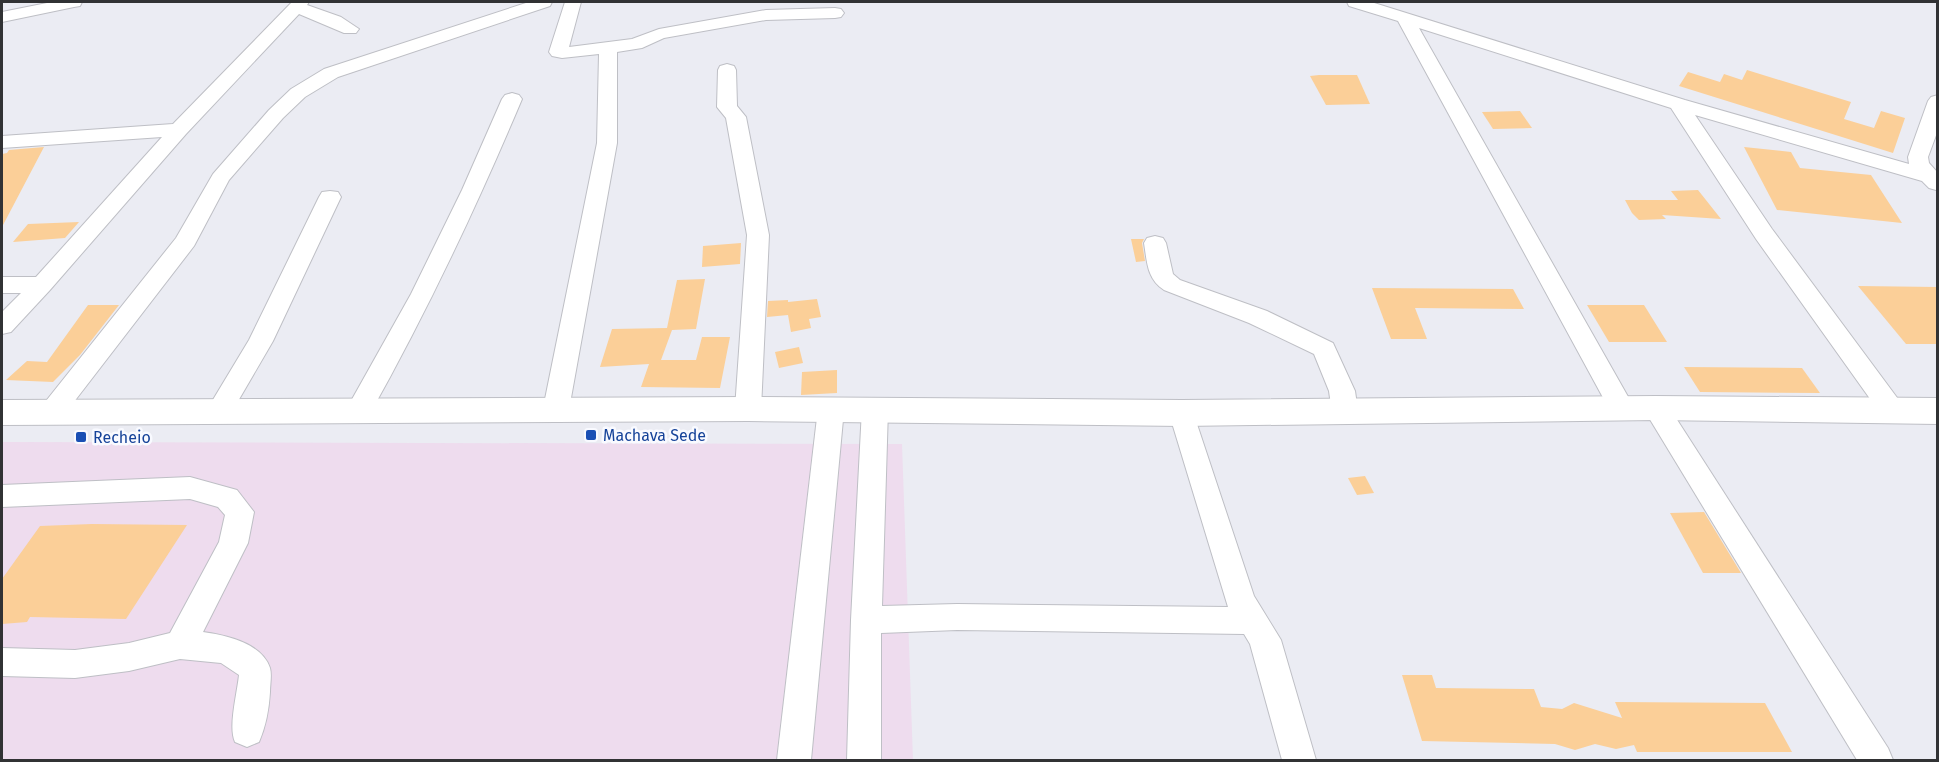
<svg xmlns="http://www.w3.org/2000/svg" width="1939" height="762" viewBox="0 0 1939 762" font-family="'Fira Sans',sans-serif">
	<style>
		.industrial { fill: #eedcee }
		.building { fill: #fbcf98 }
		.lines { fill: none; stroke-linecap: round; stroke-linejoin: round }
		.minor-casing { stroke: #bebfc5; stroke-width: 2 }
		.major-casing { stroke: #bebfc5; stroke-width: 2 }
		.minor { fill: #fff; fill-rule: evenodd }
		.major { fill: #fff; fill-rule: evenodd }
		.transit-dot { fill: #1a4fb4; stroke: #f9faff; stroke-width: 2 }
		.labels { text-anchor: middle; stroke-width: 5; stroke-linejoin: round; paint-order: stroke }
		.transit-label { font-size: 16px; fill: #164399; stroke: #f9faff; text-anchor: start }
	</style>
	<rect width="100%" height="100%" fill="#ebecf3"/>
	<!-- industrial -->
	<polygon class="industrial" points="2,442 902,444 913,760 2,760"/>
	<!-- building -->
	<g class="building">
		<polygon points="1747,70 1851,102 1844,119 1874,128 1881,111 1905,118 1893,153 1679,86 1688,72 1720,82 1724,74 1742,80"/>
		<polygon points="1319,75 1357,75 1370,104 1326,105 1310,76"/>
		<polygon points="1520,111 1532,128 1493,129 1482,112"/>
		<polygon points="44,147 2,227 2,154 7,153 9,150"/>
		<polygon points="1744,147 1791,152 1800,168 1871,175 1902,223 1777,210"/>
		<polygon points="1698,190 1721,219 1662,215 1666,219 1639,220 1632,213 1625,200 1678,200 1671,191"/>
		<polygon points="79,222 65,238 13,242 28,224"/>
		<polygon points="1131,239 1144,239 1142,243 1145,261 1136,262"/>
		<polygon points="741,243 740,264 702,267 703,246"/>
		<polygon points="705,279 696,329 672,330 661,360 696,360 702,337 730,337 720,388 641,387 649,364 600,367 612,329 667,328 677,280"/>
		<polygon points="1858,286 1938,287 1938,344 1906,344"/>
		<polygon points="1372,288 1513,289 1524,309 1415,308 1427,339 1391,339"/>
		<polygon points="817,299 821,317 809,319 811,328 791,332 788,315 767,317 768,301 788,300 788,302"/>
		<polygon points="88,305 119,305 80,355 53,382 6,380 27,361 47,362"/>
		<polygon points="1587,305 1644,305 1667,342 1609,342"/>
		<polygon points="799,347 803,363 779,368 775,352"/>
		<polygon points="1684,367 1802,368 1820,393 1700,392"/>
		<polygon points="837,370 837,393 801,395 802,372"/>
		<polygon points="1365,476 1374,493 1357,495 1348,478"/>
		<polygon points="1704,512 1741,573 1703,573 1670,513"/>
		<polygon points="92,524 187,525 126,619 30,617 27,622 2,624 2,579 40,526"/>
		<polygon points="1402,675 1432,675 1436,688 1534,689 1541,707 1562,709 1574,703 1622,718 1615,702 1765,703 1792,752 1637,752 1634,745 1616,749 1595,744 1575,750 1555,744 1422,741"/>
	</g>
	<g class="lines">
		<!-- minor casing -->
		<g class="minor-casing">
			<g id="minor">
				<polygon points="52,2 82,2 80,6 74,7 2,22 2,12"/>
				<polygon points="292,2 309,2 307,5 341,17 359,29 356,33 344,33 299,14 186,134 50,290 11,332 2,334 2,312 21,293 2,293 2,277 36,277 162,137 2,148 2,136 173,124"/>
				<polygon points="529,2 552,2 550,6 338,77 305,97 283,118 229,180 194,246 60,420 51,423 42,420 38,413 42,406 176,238 213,174 269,110 291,89 324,69"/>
				<polygon points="565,2 581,2 569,47 632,39 659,29 766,10 835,8 841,9 844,13 841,17 835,18 766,20 664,38 642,48 617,52 617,143 569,409 565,416 556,419 547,416 543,409 597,143 599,54 562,58 552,56 549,52"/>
				<polygon points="1347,2 1371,2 1685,100 1909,164 1908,157 1928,101 1931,97 1938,95 1938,130 1928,157 1929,163 1938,173 1936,190 1929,188 1922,181 1695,115 1772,229 1901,403 1905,410 1901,417 1892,420 1883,417 1756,239 1671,108 1419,28 1635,409 1631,416 1622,419 1613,416 1398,21 1349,6"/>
				<polygon points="727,64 734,66 736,70 737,106 746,117 769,235 761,409 757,416 748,419 739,416 735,409 747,235 726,118 717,107 718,70 720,66"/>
				<path d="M512,93l7,2 3,4c-46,109 -96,215 -154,318l-9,3 -9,-3 -4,-7 65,-116 51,-104 40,-91 3,-4z"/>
				<polygon points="330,191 338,192 341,197 273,341 227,420 218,423 209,420 205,413 249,340 319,197 322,192"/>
				<path d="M1155,236l8,2 3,5 7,31 7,6 87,31 66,32 22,48 3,21 -4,7 -9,3 -9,-3 -4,-7 -3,-21 -15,-37 -65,-31 -85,-33c-17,-11 -17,-28 -20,-47l3,-5z"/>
				<polygon points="1656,398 1665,401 1888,748 1893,760 1857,760 1643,408 1647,401"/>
				<polygon points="831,399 840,402 844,409 811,760 777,760 818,409 822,402"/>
				<polygon points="875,399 884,402 888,409 882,606 957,604 1228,607 1169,413 1173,406 1182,403 1191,406 1254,596 1281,640 1316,760 1282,760 1250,644 1244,634 957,630 881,633 881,760 847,760 851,620 862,409 866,402"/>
				<path d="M190,477l47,13 17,22 -6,31 -45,89c22,3 59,11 67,36 2,7 0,16 0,24 -1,17 -4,34 -11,50l-12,5 -12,-5c-7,-15 2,-48 4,-67l-18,-12 -41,-4 -51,12 -54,7 -73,-2v-28l73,2 54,-7 41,-10 49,-91 6,-27 -7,-8 -28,-8 -188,8v-22z"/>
			</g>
		</g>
		<!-- major casing -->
		<g class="major-casing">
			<polygon id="major" points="1656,396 1938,398 1938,424 1656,420 1182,426 748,421 2,425 2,400 748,397 1182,400"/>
		</g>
		<!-- minor -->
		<use href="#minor" class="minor"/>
		<!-- major -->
		<use href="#major" class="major"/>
	</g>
	<!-- markers -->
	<g class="transit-dot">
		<rect x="585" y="429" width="12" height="12" rx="3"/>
		<rect x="75" y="431" width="12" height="12" rx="3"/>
	</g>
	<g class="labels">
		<!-- transit labels -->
		<g class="transit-label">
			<text x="603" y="441">Machava Sede</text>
			<text x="93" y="443">Recheio</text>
		</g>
	</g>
	<!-- border -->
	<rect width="1939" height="762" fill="none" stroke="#313234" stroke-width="6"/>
</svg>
